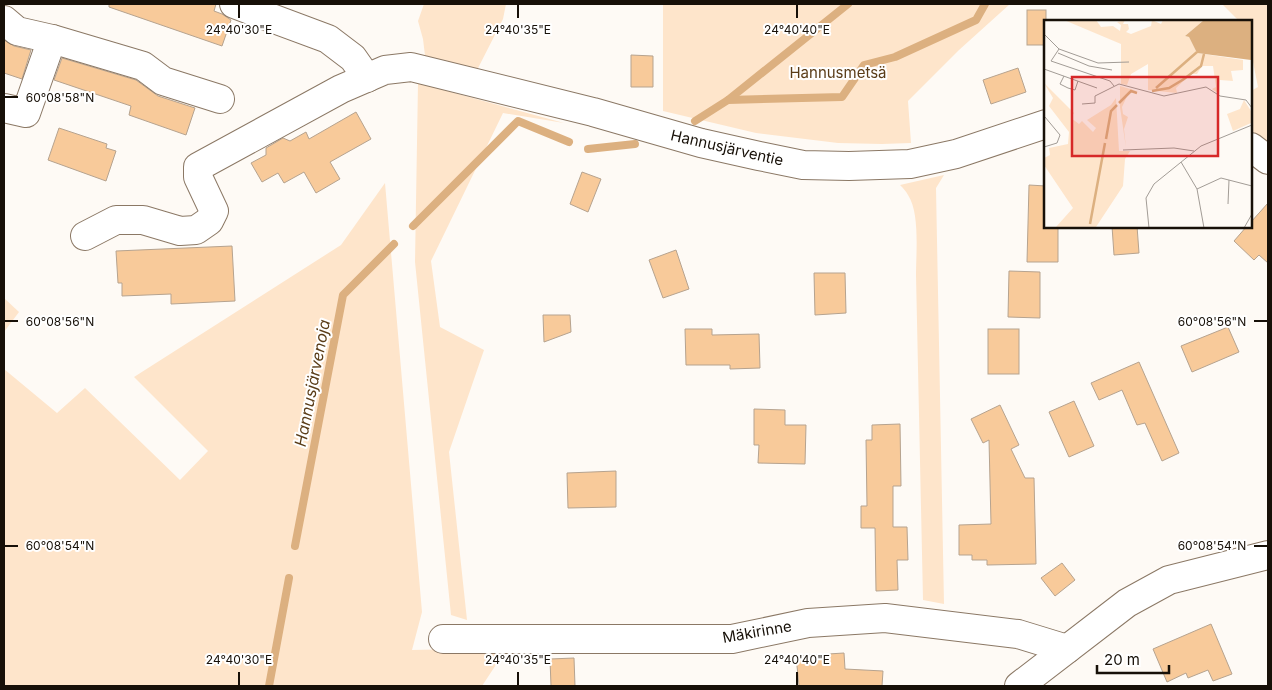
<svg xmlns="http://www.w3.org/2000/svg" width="1272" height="690" viewBox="0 0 1272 690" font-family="Inter,sans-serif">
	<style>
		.green { fill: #fee5cb }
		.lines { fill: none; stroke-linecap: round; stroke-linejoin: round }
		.stream { stroke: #dcb080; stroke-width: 8 }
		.building { fill: #f8ca9a; stroke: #b6a38f }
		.minor-casing { stroke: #8b7865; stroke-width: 30 }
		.minor { stroke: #fff; stroke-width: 28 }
		.ticks { fill: none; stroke: #171008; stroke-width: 2 }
		.labels { text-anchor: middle; stroke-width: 4; stroke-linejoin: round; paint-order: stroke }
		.park-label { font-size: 15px; fill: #5a3c17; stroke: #fff }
		.street-label { font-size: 15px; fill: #171008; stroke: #fff }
		.water-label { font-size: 16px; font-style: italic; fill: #5b3d18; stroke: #fff }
		.inset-river { fill: none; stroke: #dcb080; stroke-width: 2.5 }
		.inset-road { fill: none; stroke: #a29c96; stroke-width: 1 }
		.view { fill: #d62828; fill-opacity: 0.15; stroke: #d62828; stroke-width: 2.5 }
		.inset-edge { fill: none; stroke: #171008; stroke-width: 2.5 }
		.ticks-label { font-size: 12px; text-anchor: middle; fill: #171008; stroke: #fff; stroke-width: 4; stroke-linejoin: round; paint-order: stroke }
	</style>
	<rect width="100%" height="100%" fill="#fefaf5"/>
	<!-- green -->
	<g class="green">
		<polygon points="424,4 506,4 503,19 475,74 426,64 423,39 418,21"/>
		<polygon points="663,4 1010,4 959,50 908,101 911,143 882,144 838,143 756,133 663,111"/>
		<polygon points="1222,4 1268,4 1268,143 1251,130 1251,91 1258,87 1251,52 1251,21 1239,21"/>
		<polygon points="418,83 564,123 503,113 431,261 440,327 484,350 449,452 467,620 451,615 415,262"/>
		<path d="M944,175l-8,13 8,416 -21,-4 -7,-325c0,-22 4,-62 -8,-80 -2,-4 -5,-7 -8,-10z"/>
		<polygon points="385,183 422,612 412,650 507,648 482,686 4,686 4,369 57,413 85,388 180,480 208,451 134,377 341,245"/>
		<polygon points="4,298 19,312 4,332"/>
	</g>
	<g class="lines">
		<!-- stream -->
		<g class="stream">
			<polyline points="728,100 848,4"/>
			<polyline points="695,121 728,100 842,97 864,65 895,57 976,20 985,4"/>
			<polyline points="588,149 635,144"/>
			<polyline points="413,226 518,121 569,142"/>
			<polyline points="295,546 343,295 394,244"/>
			<polyline points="269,686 289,578"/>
		</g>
	</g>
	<!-- building -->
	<g class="building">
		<polygon points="109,4 216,4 214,11 222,14 231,20 222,46 109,7"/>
		<rect x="1027" y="10" width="19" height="35"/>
		<polygon points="4,40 14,46 31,50 22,79 4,73"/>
		<polygon points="631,55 653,56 653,87 631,87"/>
		<polygon points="62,58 136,80 158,96 195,108 186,135 129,115 131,106 54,80"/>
		<polygon points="1018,68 1026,92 991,104 983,80"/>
		<polygon points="356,112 371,139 330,162 340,179 316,193 304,172 284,183 278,173 262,182 251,163 266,155 266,148 283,138 290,141 306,132 309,139"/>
		<polygon points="59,128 107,144 106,148 116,151 106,181 48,160"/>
		<polygon points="582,172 601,179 588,212 570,204"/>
		<polygon points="1029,185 1046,186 1046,226 1058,226 1058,262 1027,262"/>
		<polygon points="1268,203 1268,263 1259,255 1254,260 1234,241 1247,226 1251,226 1251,222"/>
		<polygon points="1112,226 1137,226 1139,253 1114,255"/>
		<polygon points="232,246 235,301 171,304 171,294 122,296 122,283 118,283 116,251"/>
		<polygon points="676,250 689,289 663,298 649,260"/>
		<polygon points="1009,271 1040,272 1040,318 1008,317"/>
		<polygon points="814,273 845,273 846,313 815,315"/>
		<polygon points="543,315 570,315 571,332 544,342"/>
		<polygon points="1228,327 1239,352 1192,372 1181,346"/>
		<polygon points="685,329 712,329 712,335 759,334 760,368 730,369 730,365 686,365"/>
		<rect x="988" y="329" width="31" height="45"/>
		<polygon points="1139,362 1179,453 1162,461 1145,423 1137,425 1122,390 1099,400 1091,383"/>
		<polygon points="1074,401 1094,446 1069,457 1049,412"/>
		<polygon points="1000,405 1019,445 1011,449 1025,478 1034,478 1036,564 987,565 987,560 972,560 972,555 959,555 959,525 991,524 989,440 983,443 971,419"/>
		<polygon points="754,409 785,410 785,425 806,425 805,464 758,463 759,445 754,445"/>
		<polygon points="900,424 901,486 893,486 893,527 907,527 908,560 897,560 898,590 876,591 875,528 861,528 861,506 867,506 866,440 872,440 872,425"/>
		<polygon points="616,471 616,507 568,508 567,473"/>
		<polygon points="1062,563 1075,580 1055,596 1041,578"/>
		<polygon points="1211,624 1232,674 1213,681 1208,670 1188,678 1186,673 1167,682 1153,649"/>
		<polygon points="844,653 845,669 883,671 882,686 799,686 796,656"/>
		<polygon points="574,658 575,686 551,686 550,659"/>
	</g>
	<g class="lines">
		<!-- minor casing -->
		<g class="minor-casing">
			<g id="minor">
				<polyline points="234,4 328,39 353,58 367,78"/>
				<polyline points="4,20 17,31 52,39 143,66 163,81 220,99"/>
				<polyline points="4,108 26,113 52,39"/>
				<polyline points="1251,147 1268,160"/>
				<polyline points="85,236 116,220 143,220 180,231 196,230 209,221 214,211 198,177 198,167 341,89 385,70 411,67 593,112 701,143 759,156 803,165 849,166 910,164 956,154 1046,124"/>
				<polyline points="443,639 732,639 808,623 885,618 1018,634 1067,649"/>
				<polyline points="1019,686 1127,603 1169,580 1268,555"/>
			</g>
		</g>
		<!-- minor -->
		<use href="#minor" class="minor"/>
	</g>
	<!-- ticks -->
	<path class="ticks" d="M239,5v13M518,5v13M797,5v13M5,97h13M5,321h13M1254,321h13M5,546h13M1254,546h13M239,672v13M518,672v13M797,672v13"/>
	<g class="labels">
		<!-- park labels -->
		<g class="park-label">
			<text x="838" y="78">Hannusmetsä</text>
		</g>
		<!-- street labels -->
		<g class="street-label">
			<text transform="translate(727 148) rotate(13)" y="5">Hannusjärventie</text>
			<text transform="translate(757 632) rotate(-10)" y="5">Mäkirinne</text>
		</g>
		<!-- water labels -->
		<g class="water-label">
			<text transform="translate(312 383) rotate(-79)" y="6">Hannusjärvenoja</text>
		</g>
	</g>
	<!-- overview -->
	<g transform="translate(1044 20)">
		<rect width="208" height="208" fill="#fefaf5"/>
		<path d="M20,0h32l5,7 12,-1 7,5 1,-6 -4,-3 8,-2 -2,4h5l1,5 -3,3 5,2 20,-8 1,-6 9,4 2,-4h41l-19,16 4,1 8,16 46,7v10l-12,1 2,10 -13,-1 -1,14 -7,-5 4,-2 -3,-21h-11l-5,8h-6l-15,14 1,5 -29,-3v-26l-17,10 -4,11 -6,-1v-40zM0,63l30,30 -3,5 8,6 3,-3 11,11 3,-4 -9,-8 24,-15 5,-7 3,53h11l-5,8 -2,27 -27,41h-40l17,-19 -29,-43v-7l6,-3 -1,-7 19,-4 1,-12 -20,-26 4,-8zM76,66l17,5 -7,-1 -8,17 1,7 5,3 -4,12 2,19 -6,-41zM200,80l7,11v12l-18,8 -6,-17 13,-5z" fill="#fee5cb"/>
		<path d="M160,0h47v40l-54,-7 -8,-16 -4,-1z" fill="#dcb080"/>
		<path class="inset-river" d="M112,68l41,-36M108,71l17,-3 15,-9 17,-13 3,-12M75,83l12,-12 6,2M62,119l5,-28 6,-6M46,204l15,-81"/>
		<path class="inset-road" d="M0,14l15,15 39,14 31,-1M15,29l-8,12 59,20 4,5M14,33l31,13 23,4M0,49l53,19M20,56l-4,8 8,4 7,2 3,-9M38,84l13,-1v-7l24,-12 45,12 42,-9 14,9 26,4 6,8M0,127l13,-4 3,-8 -15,-18M79,130l51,-2 20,3M137,142l16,27M153,169l24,-11 31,8M153,169l7,39M184,184l1,-24M105,208l-3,-30 8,-14 47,-38 51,-21M200,208l8,-14"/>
		<path class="view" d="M28,57h146v79h-146z"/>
		<rect width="208" height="208" class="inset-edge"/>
	</g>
	<g class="ticks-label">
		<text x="239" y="34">24°40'30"E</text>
		<text x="518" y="34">24°40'35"E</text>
		<text x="797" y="34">24°40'40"E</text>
		<text x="60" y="102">60°08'58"N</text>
		<text x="60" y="326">60°08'56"N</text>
		<text x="1212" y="326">60°08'56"N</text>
		<text x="60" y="550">60°08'54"N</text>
		<text x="1212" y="550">60°08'54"N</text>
		<text x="239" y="664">24°40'30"E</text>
		<text x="518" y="664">24°40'35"E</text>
		<text x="797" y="664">24°40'40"E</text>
	</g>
	<!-- border -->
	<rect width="1272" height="690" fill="none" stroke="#171008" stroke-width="10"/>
	<!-- scale -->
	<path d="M1097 665v8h72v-8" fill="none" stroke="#171008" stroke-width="2.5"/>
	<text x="1104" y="665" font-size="15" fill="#171008" stroke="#ffffff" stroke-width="4" paint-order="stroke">20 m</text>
</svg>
